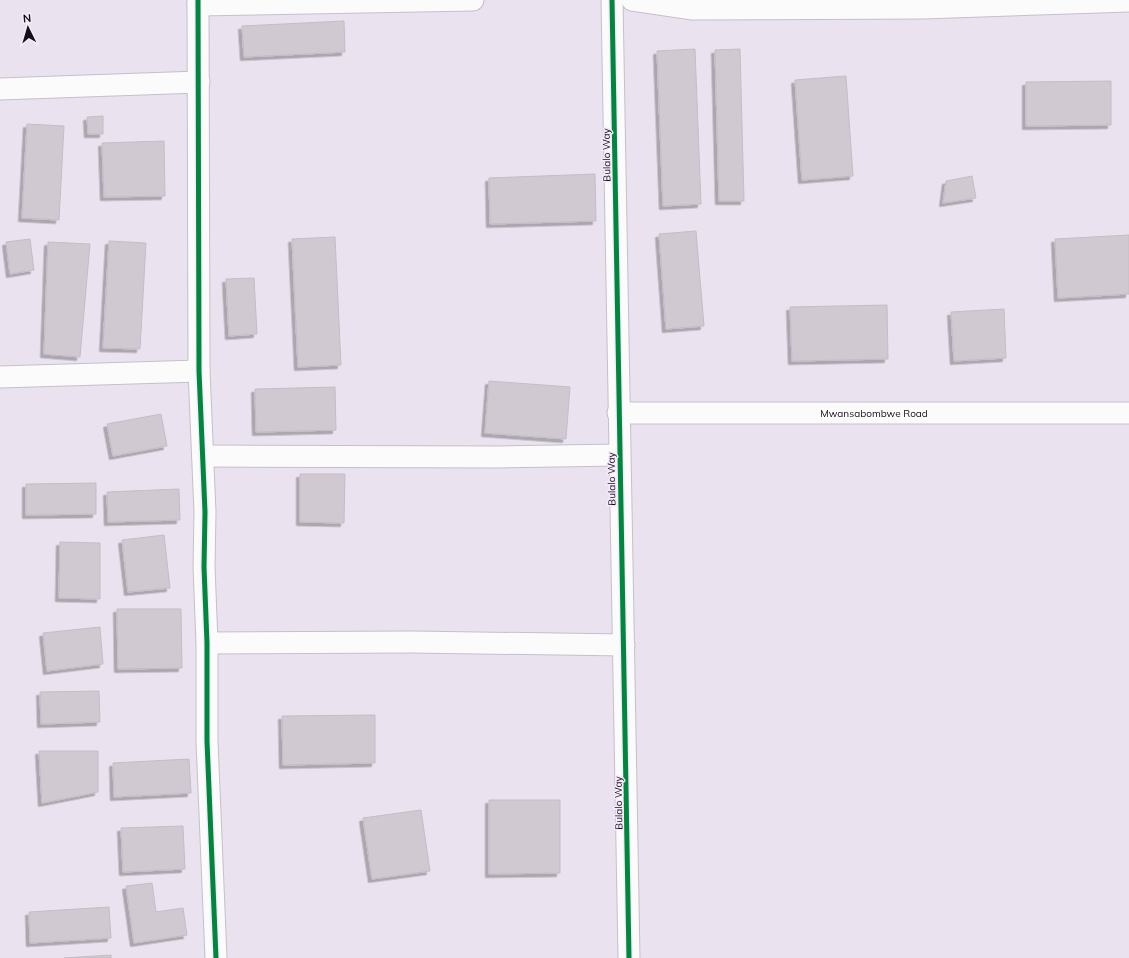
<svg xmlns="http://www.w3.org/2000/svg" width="1129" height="958" viewBox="0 0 1129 958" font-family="Mulish,sans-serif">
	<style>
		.building { fill: #d0c9d2; stroke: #c4bdc6; filter: url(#shadow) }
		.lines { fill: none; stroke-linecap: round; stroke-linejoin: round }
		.street-casing { stroke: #c6bfca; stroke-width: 23 }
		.street { stroke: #fcfbfc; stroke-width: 21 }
		.cycleway-casing { stroke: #f6eafd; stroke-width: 8 }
		.cycleway { stroke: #00873e; stroke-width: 5 }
		.labels { text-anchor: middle; stroke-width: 3; stroke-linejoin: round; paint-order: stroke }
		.street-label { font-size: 10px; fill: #140f17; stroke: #f6eafd }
	</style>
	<defs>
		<filter id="shadow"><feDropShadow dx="-3.5" dy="3.5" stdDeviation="0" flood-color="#0004"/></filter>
	</defs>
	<rect width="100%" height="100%" fill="#eae2ee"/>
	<!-- building -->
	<g class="building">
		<polygon points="344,21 345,52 244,57 242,26"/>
		<polygon points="695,49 701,204 663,206 657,51"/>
		<polygon points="740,49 744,201 719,201 715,50"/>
		<polygon points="846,76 853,176 802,180 795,80"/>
		<polygon points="1111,81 1111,125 1026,126 1026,82"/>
		<polygon points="103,116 103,134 88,134 87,117"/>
		<polygon points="27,124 64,126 59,220 22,218"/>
		<polygon points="164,141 165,196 104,197 102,143"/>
		<polygon points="595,174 596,221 490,224 489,178"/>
		<polygon points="972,176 976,198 943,203 946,181"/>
		<polygon points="696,231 704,326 666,329 659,234"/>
		<polygon points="1129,235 1129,294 1058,298 1055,239"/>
		<polygon points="335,237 341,365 298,367 292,239"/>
		<polygon points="30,239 34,270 10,274 6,242"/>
		<polygon points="109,241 146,243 140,349 103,348"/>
		<polygon points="48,242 90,244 80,357 44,354"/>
		<polygon points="254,278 257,334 229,336 226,279"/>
		<polygon points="887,305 888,359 792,361 790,307"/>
		<polygon points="1004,309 1006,358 954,361 951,312"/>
		<polygon points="489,381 570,387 566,439 485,433"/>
		<polygon points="335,387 336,430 256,432 255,389"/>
		<polygon points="161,414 167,446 113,456 107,424"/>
		<polygon points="300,474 345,474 344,523 300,522"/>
		<polygon points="96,483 96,514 26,515 26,484"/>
		<polygon points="179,489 180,520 108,522 107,492"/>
		<polygon points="164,535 170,588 128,592 122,540"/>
		<polygon points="60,542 100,543 100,599 59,598"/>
		<polygon points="117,609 181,609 182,668 118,669"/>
		<polygon points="100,627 103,664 47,671 43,633"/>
		<polygon points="99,691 100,722 41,724 40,692"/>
		<polygon points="375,715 375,763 283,765 282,716"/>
		<polygon points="39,751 98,751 98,792 42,803"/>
		<polygon points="189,759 191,793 114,797 113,763"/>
		<polygon points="489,800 560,800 560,873 489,874"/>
		<polygon points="421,810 430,871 372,879 363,818"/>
		<polygon points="183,826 185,869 123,872 121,828"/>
		<polygon points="152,883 156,912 183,908 187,935 134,943 126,886"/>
		<polygon points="109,907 111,938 30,943 29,912"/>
		<polygon points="111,955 111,958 64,958"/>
	</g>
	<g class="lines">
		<!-- street casing -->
		<g class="street-casing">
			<g id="street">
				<polyline points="198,0 199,371 205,512 204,567 207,643 207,741 216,958"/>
				<polyline points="612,0 629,958"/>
				<polyline points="632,0 693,9 923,8 1129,1"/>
				<polyline points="198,5 473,0"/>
				<polyline points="0,89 199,82"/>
				<polyline points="0,377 199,371"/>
				<path id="s1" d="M618,413h511"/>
				<polyline points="203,456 499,457 619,455"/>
				<polyline points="207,643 412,642 624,645"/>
			</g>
		</g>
		<!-- street -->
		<use href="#street" class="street"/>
		<!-- cycleway casing -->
		<g class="cycleway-casing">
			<g id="cycleway">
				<polyline points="198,0 199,371 205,512 204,567 207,643 207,741 216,958"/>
				<polyline points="612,0 629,958"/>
			</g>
		</g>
		<!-- cycleway -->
		<use href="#cycleway" class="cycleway"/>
	</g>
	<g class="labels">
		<!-- street labels -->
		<g class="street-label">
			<text transform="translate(606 155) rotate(-91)" y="4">Bulalo Way</text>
			<text dy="4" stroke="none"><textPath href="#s1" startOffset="256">Mwansabombwe Road</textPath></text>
			<text transform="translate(611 479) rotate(-91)" y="4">Bulalo Way</text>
			<text transform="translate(618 803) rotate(-91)" y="4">Bulalo Way</text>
		</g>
	</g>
	<!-- north arrow -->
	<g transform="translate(28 28) rotate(355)" stroke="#f6eafd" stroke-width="3" paint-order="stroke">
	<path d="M0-3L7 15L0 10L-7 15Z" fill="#140f17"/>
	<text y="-6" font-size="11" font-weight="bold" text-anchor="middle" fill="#140f17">N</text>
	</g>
</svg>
